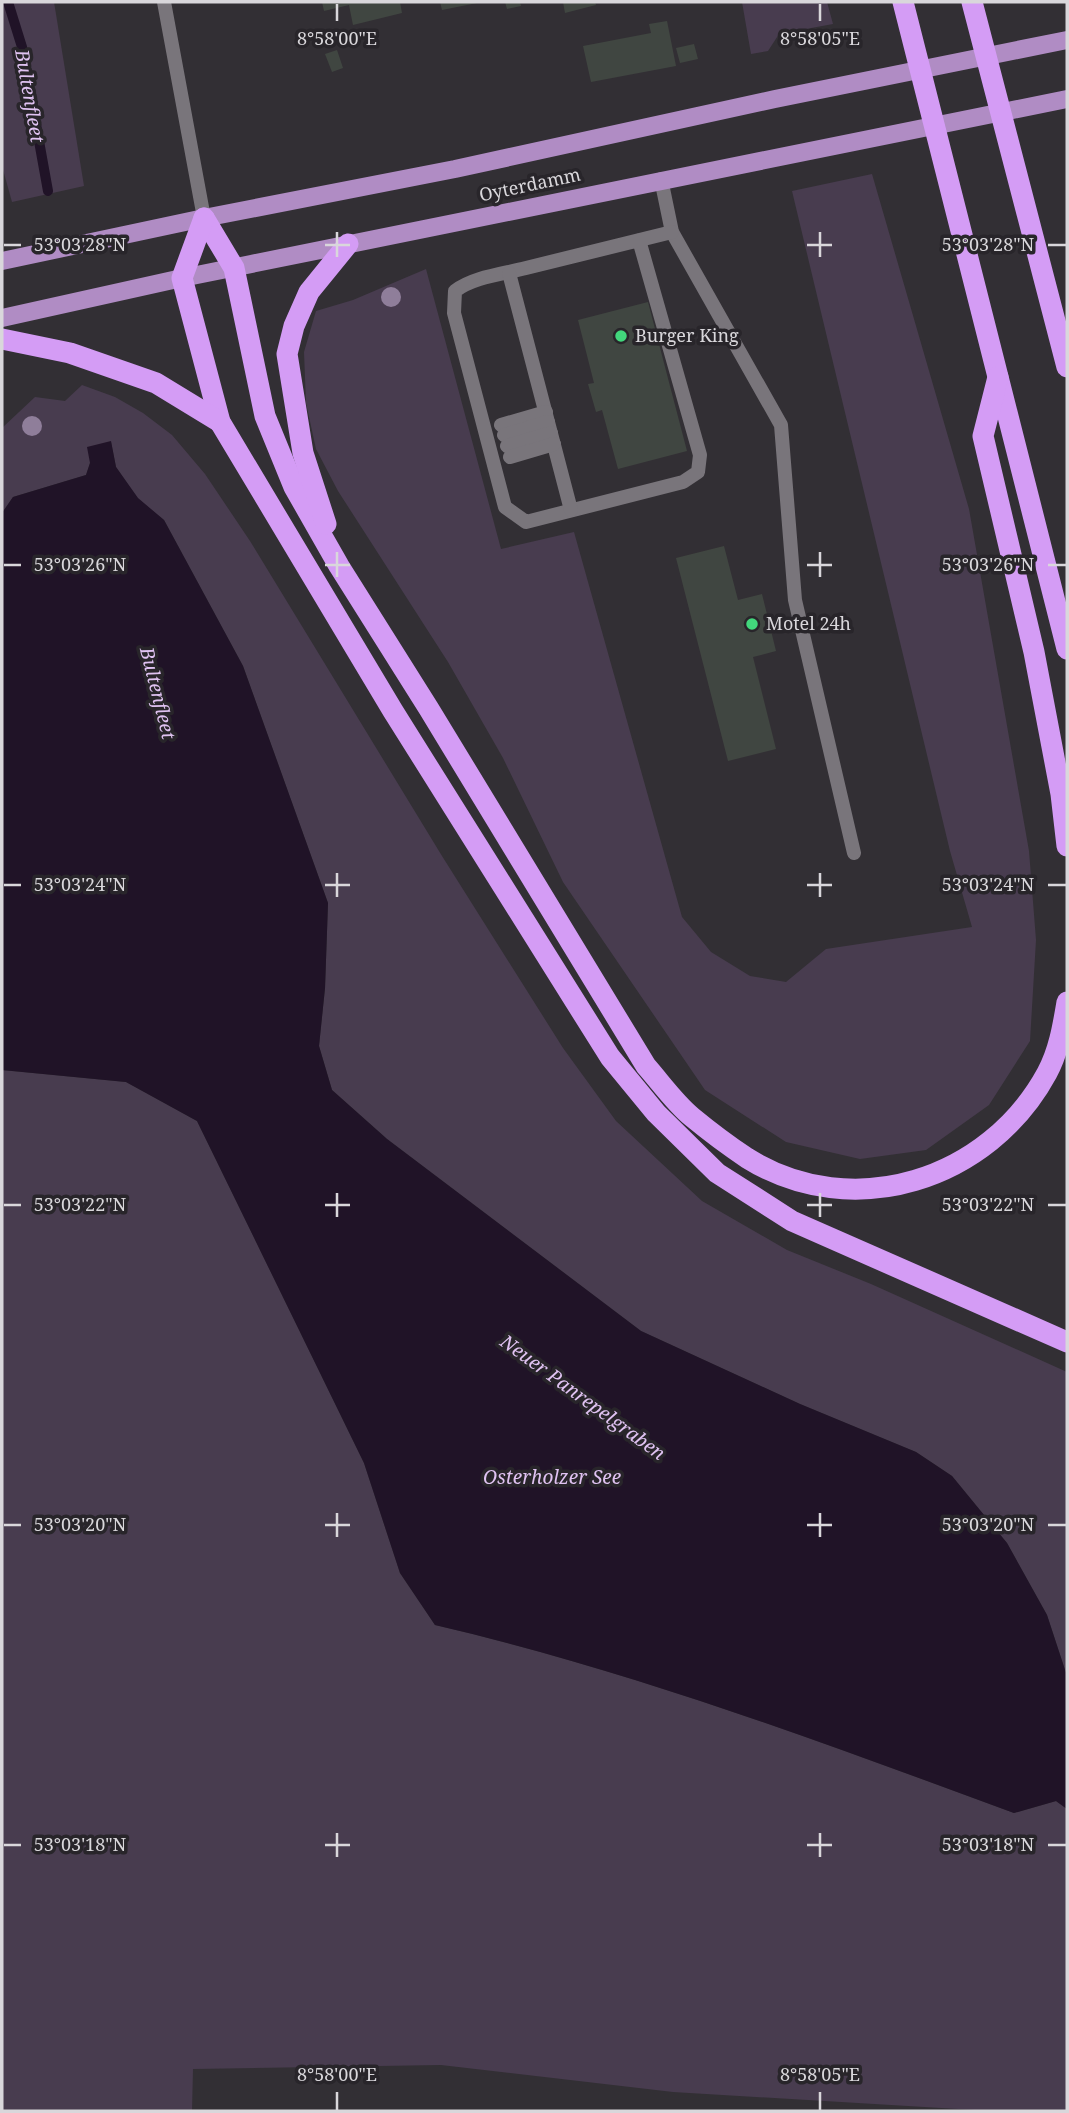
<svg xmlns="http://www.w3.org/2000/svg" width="1069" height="2113" viewBox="0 0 1069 2113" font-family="'Noto Serif',serif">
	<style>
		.green { fill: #483c4f }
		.water { fill: #201327 }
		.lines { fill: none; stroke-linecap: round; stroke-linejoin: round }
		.stream { stroke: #201327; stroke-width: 10 }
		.building { fill: #404641 }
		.lane { stroke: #79757b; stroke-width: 14 }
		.street { stroke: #79757b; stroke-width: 14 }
		.primary { stroke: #b08cc4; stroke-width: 18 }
		.highway { stroke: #d49cf5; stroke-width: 21 }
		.tree { fill: #8f7e9a }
		.ticks { fill: none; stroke: #d9d7db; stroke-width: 2.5 }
		.poi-dot { fill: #42d77c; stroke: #28252a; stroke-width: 2.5 }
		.labels { text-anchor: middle; stroke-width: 7; stroke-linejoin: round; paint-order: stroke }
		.street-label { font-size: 18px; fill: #d9d7db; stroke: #28252a }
		.poi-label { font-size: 18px; fill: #d9d7db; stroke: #28252a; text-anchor: start }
		.water-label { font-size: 19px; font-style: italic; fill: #dfc2f1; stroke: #28252a }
		.ticks-label { font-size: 18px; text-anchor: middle; fill: #d9d7db; stroke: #28252a; stroke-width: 7; stroke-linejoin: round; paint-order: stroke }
	</style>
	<rect width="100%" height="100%" fill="#322f34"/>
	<!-- green -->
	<g class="green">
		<polygon points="2,2 54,2 84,186 12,202 2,166"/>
		<polygon points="742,2 827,2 833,24 779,34 768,51 751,54"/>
		<polygon points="872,174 969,509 1029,851 1036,940 1030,1041 989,1105 926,1150 860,1159 786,1142 705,1090 563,882 503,758 448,662 338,491 316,449 306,403 304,352 316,311 353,300 426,269 501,549 574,532 682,917 711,952 750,976 786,982 826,949 972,927 950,851 792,191"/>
		<polygon points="82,385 115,397 143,413 172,435 205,474 250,541 442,856 563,1048 616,1121 702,1201 787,1250 871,1284 1067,1372 1067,1676 1047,1615 1007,1543 952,1476 916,1452 800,1404 641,1331 387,1139 332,1090 319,1046 325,988 328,903 243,666 164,520 138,499 116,467 111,442 90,463 86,475 13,497 2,513 2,428 35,397 65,401"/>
		<path d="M2,1070l124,12 71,39 167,342 36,110 35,52c198,46 389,118 579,188l42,-12 11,8v302h-76l-318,-19 -232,-27 -248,4 -1,42h-190z"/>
	</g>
	<!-- water -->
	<path class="water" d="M111,441l5,26 22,31 26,22 79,146 85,237 -3,85 -6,58 13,44 55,49 254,192 159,73 116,48 36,24 55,67 40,72 20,61v133l-11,-8 -42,12c-190,-70 -381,-142 -579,-188l-35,-52 -36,-110 -167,-342 -71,-39 -124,-12v-557l11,-16 73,-22 4,-12 -3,-16z"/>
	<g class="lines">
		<!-- stream -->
		<polyline class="stream" points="8,2 22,47 48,191"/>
	</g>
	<!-- building -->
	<g class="building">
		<polygon points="322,2 400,2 402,13 353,25 349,5 324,11"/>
		<polygon points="440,2 477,2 477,3 442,10"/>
		<polygon points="505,2 520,2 521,6 507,9"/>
		<polygon points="563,2 595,2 596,5 565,13"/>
		<polygon points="667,21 676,66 591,82 583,46 651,33 649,24"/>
		<polygon points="694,44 698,59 680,63 676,48"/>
		<polygon points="337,50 343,68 332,72 325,54"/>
		<polygon points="648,302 687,451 618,469 602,410 596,412 588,384 594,383 578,320"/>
		<polygon points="724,546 738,600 762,594 776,651 753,657 776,749 728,761 676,558"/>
	</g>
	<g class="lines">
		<!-- lane -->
		<g class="lane">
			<polyline points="661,179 672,232 781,425 795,600 854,853"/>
			<path d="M639,240l61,215 -2,17 -15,10 -157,40 -21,-15 -51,-194 1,-22c18,-14 48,-17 71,-23 48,-12 97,-24 146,-36"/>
			<polyline points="509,273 571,510"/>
			<polyline points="501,425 546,412"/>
			<polyline points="504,435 548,422"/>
			<polyline points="507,446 551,433"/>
			<polyline points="510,457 554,444"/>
		</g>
		<!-- street -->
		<polyline class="street" points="164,2 204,218"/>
		<!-- primary -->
		<g class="primary">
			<polyline points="2,261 204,218 455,169 775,99 1067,40"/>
			<polyline points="2,318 182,278 1067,99"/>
		</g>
		<!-- highway -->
		<g class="highway">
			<polyline points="903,2 1067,649"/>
			<polyline points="972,2 1067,367"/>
			<path d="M204,218l30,50 31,148 29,71 45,79 90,143 217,357c15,17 29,37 46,51 17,14 37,29 55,41 106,66 242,22 300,-85 12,-22 16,-47 20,-71"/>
			<polyline points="204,218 182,278 220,422 393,711 610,1057 656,1113 717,1173 792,1221 1067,1342"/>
			<polyline points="2,339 70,353 156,383 220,422"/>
			<polyline points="998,377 983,436 1034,652 1061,794 1067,846"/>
			<polyline points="326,524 303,453 287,354 294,326 309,292 348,244"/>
		</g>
	</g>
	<!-- trees -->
	<g class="tree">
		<circle cx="391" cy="297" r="10"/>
		<circle cx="32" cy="426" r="10"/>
	</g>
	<!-- ticks -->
	<path class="ticks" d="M337,4v17M820,4v17M337,232v25M820,232v25M4,245h17M325,245h25M807,245h25M1048,245h18M337,552v25M820,552v25M4,565h17M325,565h25M807,565h25M1048,565h18M337,873v24M820,873v24M4,885h17M325,885h25M807,885h25M1048,885h18M337,1193v24M820,1193v24M4,1205h17M325,1205h25M807,1205h25M1048,1205h18M337,1513v24M820,1513v24M4,1525h17M325,1525h25M807,1525h25M1048,1525h18M337,1833v24M820,1833v24M4,1845h17M325,1845h25M807,1845h25M1048,1845h18M337,2092v18M820,2092v18"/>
	<!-- markers -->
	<g class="poi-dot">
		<circle cx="621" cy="336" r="7"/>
		<circle cx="752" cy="624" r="7"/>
	</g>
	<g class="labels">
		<!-- street labels -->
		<g class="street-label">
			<text transform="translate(530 185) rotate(-12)" y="6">Oyterdamm</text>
		</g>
		<!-- poi labels -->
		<g class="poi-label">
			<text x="635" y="342">Burger King</text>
			<text x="766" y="630">Motel 24h</text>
		</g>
		<!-- water labels -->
		<g class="water-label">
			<text transform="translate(30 96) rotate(80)" y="7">Bultenfleet</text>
			<text transform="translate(158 693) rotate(76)" y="7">Bultenfleet</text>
			<text transform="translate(583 1397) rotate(36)" y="7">Neuer Panrepelgraben</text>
			<text x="552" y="1484">Osterholzer See</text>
		</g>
	</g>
	<g class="ticks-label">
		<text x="337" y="45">8°58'00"E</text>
		<text x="820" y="45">8°58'05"E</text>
		<text x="80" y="251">53°03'28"N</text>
		<text x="988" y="251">53°03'28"N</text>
		<text x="80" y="571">53°03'26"N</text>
		<text x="988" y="571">53°03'26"N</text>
		<text x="80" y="891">53°03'24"N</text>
		<text x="988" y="891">53°03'24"N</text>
		<text x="80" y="1211">53°03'22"N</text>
		<text x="988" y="1211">53°03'22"N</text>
		<text x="80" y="1531">53°03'20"N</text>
		<text x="988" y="1531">53°03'20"N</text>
		<text x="80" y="1851">53°03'18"N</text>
		<text x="988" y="1851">53°03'18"N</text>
		<text x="337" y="2081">8°58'00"E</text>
		<text x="820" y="2081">8°58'05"E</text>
	</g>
	<!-- border -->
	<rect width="1069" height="2113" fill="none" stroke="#d9d7db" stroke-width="7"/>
</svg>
